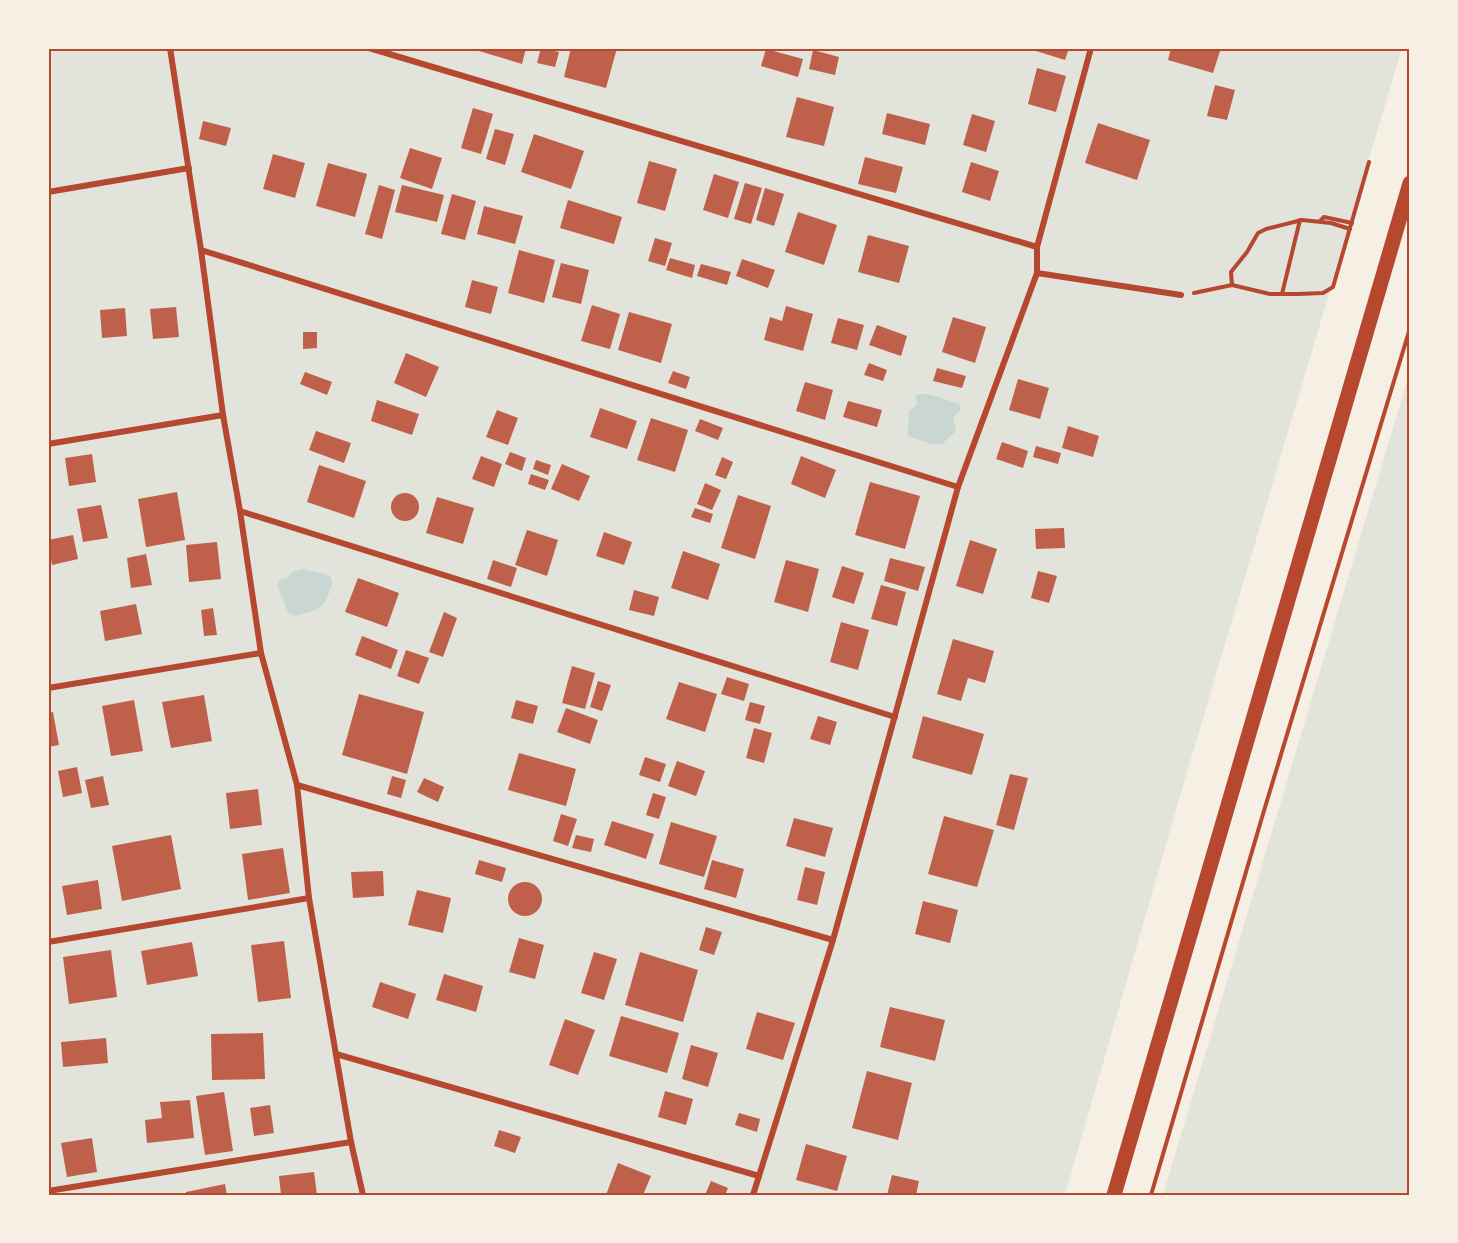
<svg xmlns="http://www.w3.org/2000/svg" width="1458" height="1243" viewBox="0 0 1458 1243" font-family="'Exo 2',sans-serif">
	<style>
		.green { fill: #e2e4dc }
		.water { fill: #c9d6d2 }
		.building { fill: #bf614a }
		.lines { fill: none; stroke-linecap: round; stroke-linejoin: round }
		.path { stroke: #b5482f; stroke-width: 4 }
		.minor { stroke: #b5482f; stroke-width: 6 }
		.primary { stroke: #b5482f; stroke-width: 15 }
		.neatline { fill: none; stroke: #b5482f; stroke-width: 2 }
	</style>
	<rect width="100%" height="100%" fill="#f6efe4"/>
	<!-- green -->
	<g class="green">
		<polygon points="48,48 1402,48 1182,789 1065,1195 48,1195"/>
		<polygon points="1410,371 1410,1195 1163,1195"/>
	</g>
	<!-- water -->
	<g class="water">
		<path d="M922,394c14,0 23,7 37,9l2,7 -8,7 3,14 -14,13h-11l-23,-8c-1,-8 2,-13 0,-23l9,-9 -2,-8z"/>
		<path d="M303,569l26,6c5,7 3,10 0,18 -6,18 -18,19 -35,23l-6,-4 -11,-27 2,-5 7,-1 7,-7z"/>
	</g>
	<!-- building -->
	<g class="building">
		<polygon points="480,48 526,48 522,64 479,51"/>
		<polygon points="541,48 559,52 555,67 537,63"/>
		<polygon points="571,48 617,48 606,88 564,77"/>
		<polygon points="1037,48 1069,48 1065,60 1036,51"/>
		<polygon points="1171,48 1221,48 1213,73 1168,60"/>
		<polygon points="766,49 803,59 798,77 761,66"/>
		<polygon points="813,50 839,57 835,75 809,69"/>
		<polygon points="1037,68 1066,76 1056,112 1028,104"/>
		<polygon points="1215,85 1235,90 1227,120 1207,116"/>
		<polygon points="797,97 834,107 824,146 786,137"/>
		<polygon points="473,108 493,114 481,154 461,148"/>
		<polygon points="887,113 930,124 925,145 882,134"/>
		<polygon points="972,114 995,121 986,152 963,145"/>
		<polygon points="203,121 231,128 226,146 199,139"/>
		<polygon points="1098,123 1150,140 1137,180 1085,163"/>
		<polygon points="495,129 514,134 505,165 486,159"/>
		<polygon points="534,134 584,151 571,189 521,172"/>
		<polygon points="410,148 442,158 432,189 400,178"/>
		<polygon points="273,154 305,163 295,198 263,189"/>
		<polygon points="865,157 903,167 896,193 858,184"/>
		<polygon points="649,161 677,169 665,211 637,203"/>
		<polygon points="971,162 999,171 990,201 962,192"/>
		<polygon points="328,163 367,174 355,217 316,206"/>
		<polygon points="714,174 739,182 728,218 703,210"/>
		<polygon points="745,183 762,188 751,224 734,219"/>
		<polygon points="379,185 395,190 382,239 365,234"/>
		<polygon points="402,185 444,195 437,222 395,212"/>
		<polygon points="765,188 784,194 774,226 756,220"/>
		<polygon points="452,194 476,201 465,240 441,234"/>
		<polygon points="568,200 622,217 614,244 560,228"/>
		<polygon points="484,206 523,216 515,244 477,234"/>
		<polygon points="798,212 837,225 824,265 785,252"/>
		<polygon points="868,235 909,246 899,283 858,272"/>
		<polygon points="655,238 672,243 665,266 648,261"/>
		<polygon points="519,250 555,260 544,303 508,293"/>
		<polygon points="670,258 695,265 692,278 666,270"/>
		<polygon points="742,259 775,270 768,288 736,276"/>
		<polygon points="561,263 589,270 581,304 552,297"/>
		<polygon points="701,264 731,272 727,285 697,276"/>
		<polygon points="472,280 498,287 491,314 465,307"/>
		<polygon points="592,305 620,314 610,349 581,341"/>
		<polygon points="786,306 813,314 803,351 764,340 770,317 782,321"/>
		<polygon points="176,307 179,337 153,339 150,309"/>
		<polygon points="125,308 127,336 102,338 100,310"/>
		<polygon points="629,312 672,324 661,363 618,350"/>
		<polygon points="953,317 986,327 975,363 942,352"/>
		<polygon points="838,318 864,325 857,350 831,343"/>
		<polygon points="877,325 907,336 901,356 869,345"/>
		<polygon points="303,332 317,332 317,348 303,349"/>
		<polygon points="406,353 439,367 426,397 394,383"/>
		<polygon points="869,363 887,370 883,381 864,375"/>
		<polygon points="937,368 966,376 962,388 933,381"/>
		<polygon points="673,371 690,377 686,389 668,383"/>
		<polygon points="305,372 332,382 327,395 300,384"/>
		<polygon points="1018,379 1049,388 1040,419 1009,410"/>
		<polygon points="805,382 833,390 825,420 796,411"/>
		<polygon points="377,400 419,414 412,435 371,421"/>
		<polygon points="848,401 882,410 877,427 843,417"/>
		<polygon points="600,408 637,421 627,449 590,437"/>
		<polygon points="497,410 518,418 508,445 486,437"/>
		<polygon points="651,418 688,430 675,472 637,460"/>
		<polygon points="700,419 723,428 718,440 695,431"/>
		<polygon points="1068,426 1099,436 1093,457 1062,448"/>
		<polygon points="316,431 351,443 344,463 309,450"/>
		<polygon points="1002,442 1028,451 1023,468 996,459"/>
		<polygon points="1036,446 1061,453 1058,464 1033,457"/>
		<polygon points="510,452 526,458 522,471 505,464"/>
		<polygon points="92,454 96,482 69,486 65,458"/>
		<polygon points="481,456 502,464 494,487 472,479"/>
		<polygon points="801,456 836,470 825,498 791,484"/>
		<polygon points="722,457 733,462 726,479 715,475"/>
		<polygon points="536,460 551,465 548,475 533,469"/>
		<polygon points="562,464 590,476 579,501 551,489"/>
		<polygon points="319,465 366,481 354,518 307,502"/>
		<polygon points="531,474 549,480 545,490 528,484"/>
		<polygon points="870,482 920,496 905,549 855,535"/>
		<polygon points="705,483 721,490 712,510 697,504"/>
		<polygon points="177,492 185,540 146,547 138,499"/>
		<circle cx="405" cy="507" r="14"/>
		<polygon points="738,495 771,506 755,559 721,548"/>
		<polygon points="437,497 474,508 463,544 426,533"/>
		<polygon points="101,505 108,538 83,542 77,509"/>
		<polygon points="695,508 713,514 710,523 691,517"/>
		<polygon points="1064,528 1065,548 1036,549 1035,529"/>
		<polygon points="527,530 558,540 547,576 515,565"/>
		<polygon points="604,532 632,542 624,565 596,556"/>
		<polygon points="73,535 78,559 52,565 48,540"/>
		<polygon points="970,540 997,549 983,594 956,586"/>
		<polygon points="217,542 221,579 189,582 186,545"/>
		<polygon points="683,551 720,564 708,600 671,588"/>
		<polygon points="146,554 152,585 131,588 127,558"/>
		<polygon points="890,558 925,567 918,591 884,581"/>
		<polygon points="493,560 517,568 511,587 487,579"/>
		<polygon points="786,560 819,569 808,612 774,602"/>
		<polygon points="842,566 864,573 854,604 832,597"/>
		<polygon points="1038,571 1057,576 1049,603 1031,598"/>
		<polygon points="358,578 399,593 387,627 345,612"/>
		<polygon points="881,585 906,592 897,626 871,619"/>
		<polygon points="634,590 659,597 654,616 629,610"/>
		<polygon points="136,604 142,634 105,641 100,611"/>
		<polygon points="213,608 217,635 204,636 201,610"/>
		<polygon points="444,612 457,618 443,657 429,652"/>
		<polygon points="841,622 869,630 858,670 830,662"/>
		<polygon points="362,636 398,650 391,669 355,655"/>
		<polygon points="953,639 994,651 985,683 968,678 961,701 937,694"/>
		<polygon points="406,650 429,658 419,684 397,676"/>
		<polygon points="572,666 595,673 585,709 562,703"/>
		<polygon points="727,677 749,684 744,701 721,694"/>
		<polygon points="598,681 611,685 602,711 590,707"/>
		<polygon points="679,682 717,694 705,732 666,719"/>
		<polygon points="359,694 424,712 407,774 342,755"/>
		<polygon points="204,695 212,741 171,748 162,702"/>
		<polygon points="134,700 143,751 111,756 102,706"/>
		<polygon points="516,700 538,706 533,724 511,718"/>
		<polygon points="750,702 765,706 760,724 745,720"/>
		<polygon points="566,708 598,720 590,744 557,732"/>
		<polygon points="53,712 59,745 48,747 48,713"/>
		<polygon points="818,716 837,722 830,745 810,739"/>
		<polygon points="923,716 984,734 972,775 912,758"/>
		<polygon points="754,728 772,733 764,763 746,758"/>
		<polygon points="519,753 576,769 566,806 508,790"/>
		<polygon points="645,757 666,764 660,782 639,775"/>
		<polygon points="677,761 705,771 696,796 668,786"/>
		<polygon points="77,767 82,793 63,797 58,771"/>
		<polygon points="1010,774 1028,778 1014,830 996,825"/>
		<polygon points="103,776 109,805 91,808 85,780"/>
		<polygon points="392,776 406,780 401,798 387,794"/>
		<polygon points="424,778 444,787 438,802 417,792"/>
		<polygon points="258,789 262,825 230,829 226,793"/>
		<polygon points="653,793 666,797 659,819 646,815"/>
		<polygon points="561,814 577,819 568,846 553,841"/>
		<polygon points="944,816 994,830 977,887 928,874"/>
		<polygon points="794,818 833,828 825,857 786,846"/>
		<polygon points="612,821 654,834 646,859 604,845"/>
		<polygon points="671,822 717,836 704,877 659,864"/>
		<polygon points="171,835 181,889 122,901 112,846"/>
		<polygon points="576,835 594,839 591,852 572,848"/>
		<polygon points="283,848 290,893 248,900 242,854"/>
		<polygon points="479,860 506,868 502,882 475,874"/>
		<polygon points="712,860 744,869 736,898 704,889"/>
		<polygon points="805,867 825,872 817,905 797,900"/>
		<polygon points="383,871 384,896 353,898 351,872"/>
		<polygon points="98,880 102,909 67,915 62,886"/>
		<circle cx="525" cy="899" r="17"/>
		<polygon points="417,890 451,898 443,933 408,925"/>
		<polygon points="923,901 958,910 950,943 915,934"/>
		<polygon points="706,927 722,932 714,955 699,950"/>
		<polygon points="519,938 544,945 535,979 509,972"/>
		<polygon points="284,941 291,998 258,1002 251,945"/>
		<polygon points="192,942 198,976 147,985 141,951"/>
		<polygon points="111,950 117,997 69,1004 63,957"/>
		<polygon points="594,952 617,959 604,1000 581,993"/>
		<polygon points="640,952 698,970 683,1022 625,1005"/>
		<polygon points="444,974 483,986 476,1012 436,1000"/>
		<polygon points="380,982 416,994 408,1019 372,1007"/>
		<polygon points="890,1007 945,1020 935,1061 880,1047"/>
		<polygon points="757,1012 795,1023 783,1060 746,1049"/>
		<polygon points="621,1016 679,1033 667,1073 609,1056"/>
		<polygon points="565,1019 595,1030 578,1075 549,1065"/>
		<polygon points="263,1033 265,1079 212,1080 211,1034"/>
		<polygon points="106,1038 108,1063 63,1067 61,1042"/>
		<polygon points="691,1045 718,1053 708,1087 682,1079"/>
		<polygon points="867,1071 912,1083 898,1140 852,1128"/>
		<polygon points="665,1091 693,1099 686,1125 658,1117"/>
		<polygon points="224,1092 233,1151 205,1155 196,1096"/>
		<polygon points="190,1100 194,1138 147,1143 145,1120 162,1118 160,1102"/>
		<polygon points="270,1105 274,1133 254,1136 250,1108"/>
		<polygon points="739,1113 760,1119 757,1132 735,1125"/>
		<polygon points="499,1130 521,1137 515,1153 494,1146"/>
		<polygon points="92,1138 97,1172 67,1177 61,1143"/>
		<polygon points="806,1144 847,1156 837,1191 796,1180"/>
		<polygon points="618,1163 651,1176 643,1195 606,1195"/>
		<polygon points="314,1172 317,1195 281,1195 279,1176"/>
		<polygon points="892,1175 919,1181 916,1195 887,1195"/>
		<polygon points="711,1181 728,1188 725,1195 705,1195"/>
		<polygon points="225,1184 227,1195 186,1195 186,1192"/>
	</g>
	<g class="lines">
		<!-- path -->
		<g class="path">
			<polyline points="1320,221 1324,217 1352,223"/>
			<polyline points="1232,285 1231,272 1247,252 1258,233 1266,229 1302,220 1331,223 1350,229"/>
			<polyline points="1194,293 1232,285 1270,294 1298,294 1323,293 1333,287 1369,162"/>
			<polyline points="1282,294 1300,220"/>
			<polyline points="1151,1195 1263,814 1410,328"/>
		</g>
		<!-- minor -->
		<g class="minor">
			<polyline points="170,48 201,250 223,415 240,511 261,653 297,785 309,898 351,1142 363,1195"/>
			<polyline points="369,48 1037,247"/>
			<polyline points="48,192 189,168"/>
			<polyline points="201,250 958,487"/>
			<polyline points="1037,273 1181,295"/>
			<polyline points="48,444 223,415"/>
			<polyline points="240,511 895,717"/>
			<polyline points="48,688 261,653"/>
			<polyline points="297,785 833,940"/>
			<polyline points="48,942 309,898"/>
			<polyline points="336,1054 759,1176"/>
			<polyline points="48,1191 351,1142"/>
			<polyline points="753,1195 833,940 958,487 1037,273 1037,247 1091,48"/>
		</g>
		<!-- primary -->
		<polyline class="primary" points="1114,1195 1410,183"/>
	</g>
	<!-- border -->
	<rect width="1458" height="1243" fill="none" stroke="#f6efe4" stroke-width="99"/>
	<rect x="50" y="50" width="1358" height="1144" class="neatline"/>
</svg>
